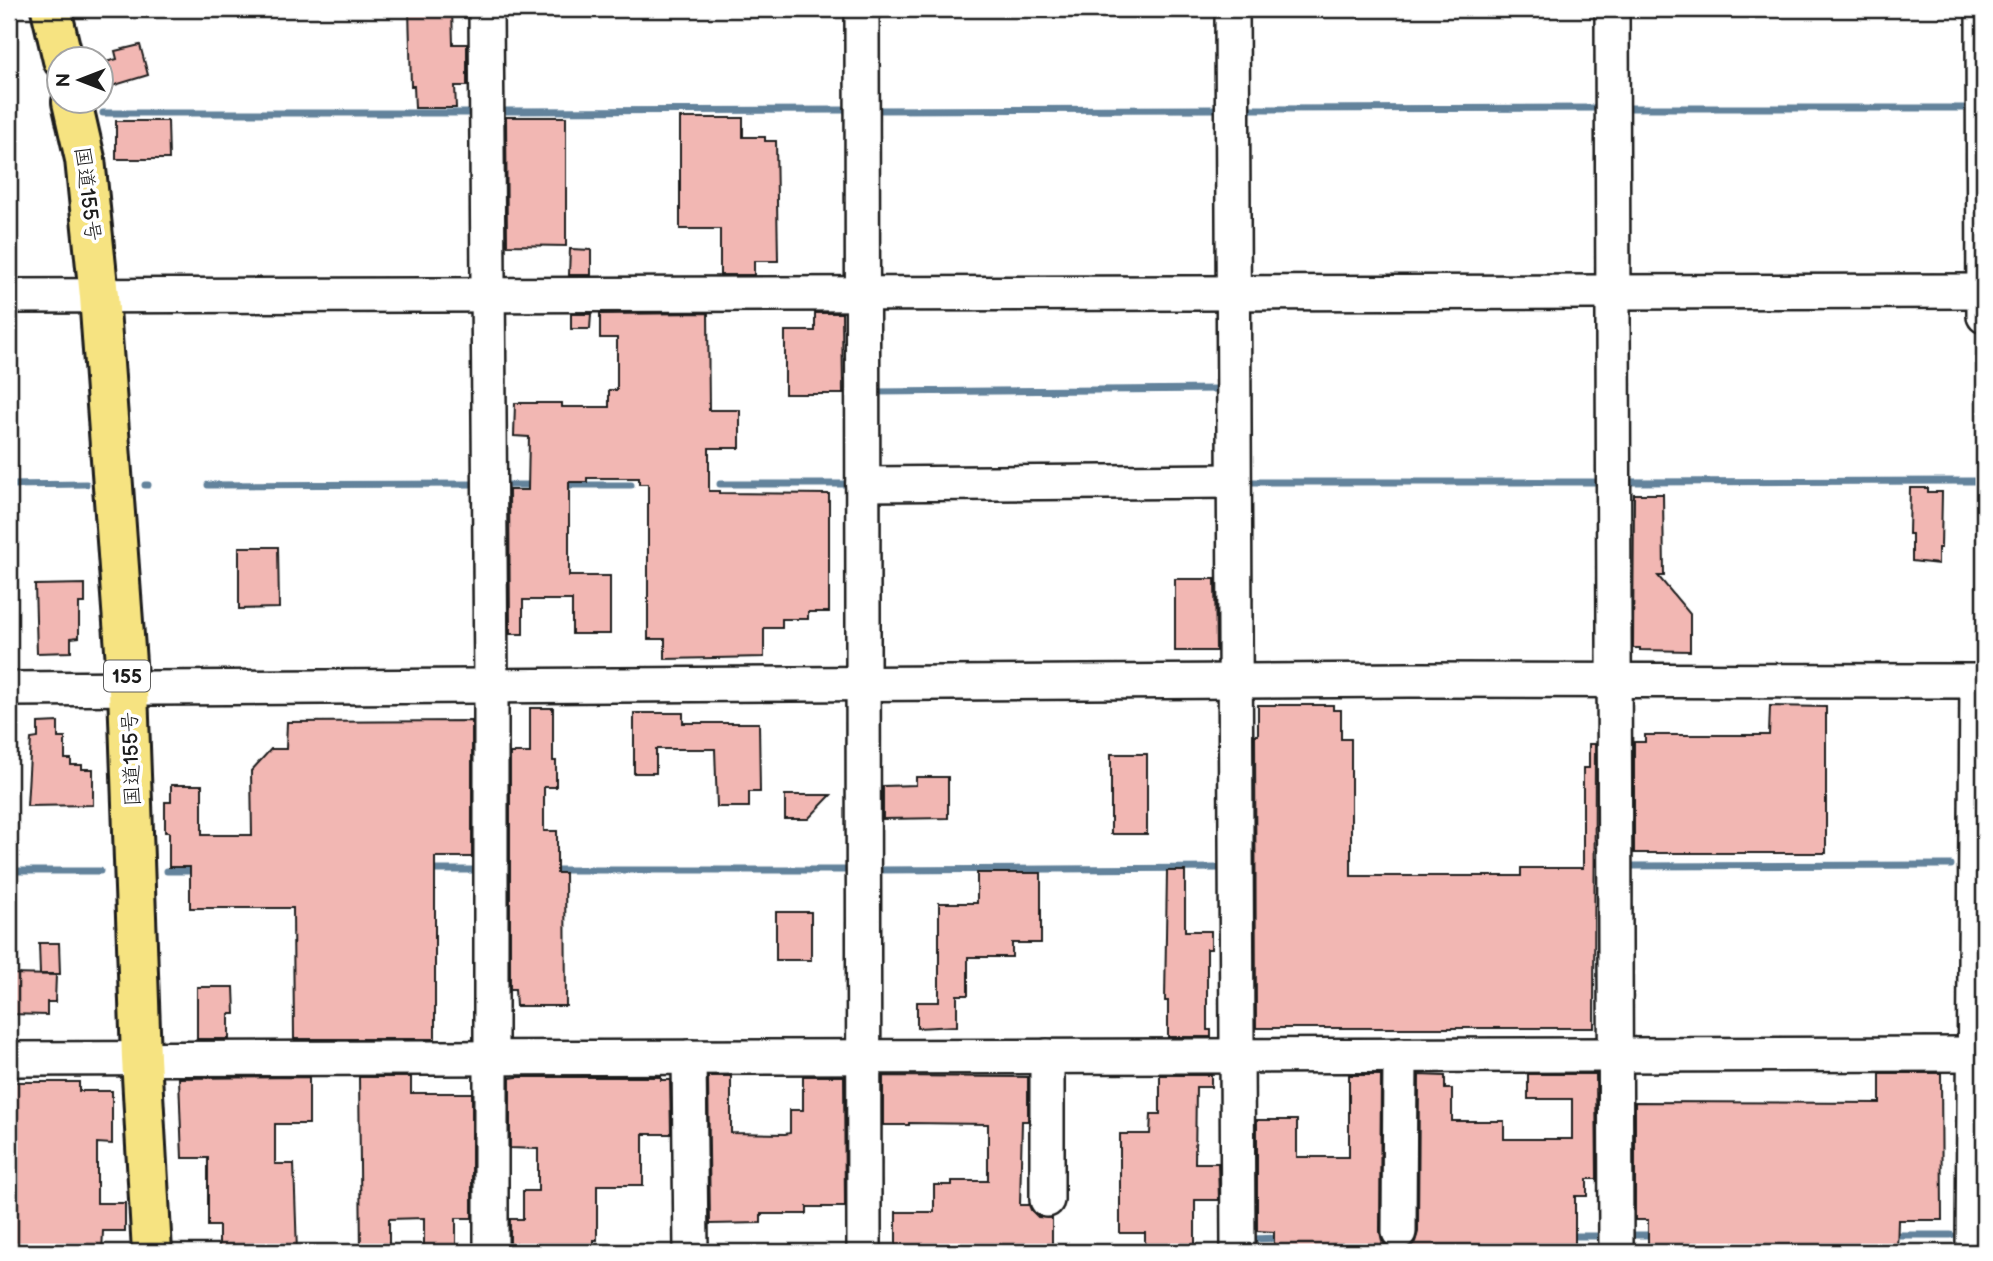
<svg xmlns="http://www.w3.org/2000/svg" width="1993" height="1261" viewBox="0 0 1993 1261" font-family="'Balsamiq Sans','Klee One',sans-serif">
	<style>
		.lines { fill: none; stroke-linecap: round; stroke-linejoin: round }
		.stream { stroke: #63839c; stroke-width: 7 }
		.building { fill: #f2b7b3; stroke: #1c1c1c; stroke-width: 2 }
		.minor-casing { stroke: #1c1c1c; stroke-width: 38 }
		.highway-casing { stroke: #1c1c1c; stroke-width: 44 }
		.minor { stroke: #fff; stroke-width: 33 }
		.highway { stroke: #f6e381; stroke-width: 38 }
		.labels { text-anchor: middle; stroke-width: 7; stroke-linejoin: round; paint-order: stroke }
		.shield { fill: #fff; stroke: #606060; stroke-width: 2 }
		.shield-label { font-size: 19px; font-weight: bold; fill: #1c1c1c }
		.street-label { font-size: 21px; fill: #1c1c1c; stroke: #fff }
	</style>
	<rect width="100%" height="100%" fill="#fff"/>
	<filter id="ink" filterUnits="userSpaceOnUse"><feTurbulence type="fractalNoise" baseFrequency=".0143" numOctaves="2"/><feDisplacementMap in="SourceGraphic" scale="14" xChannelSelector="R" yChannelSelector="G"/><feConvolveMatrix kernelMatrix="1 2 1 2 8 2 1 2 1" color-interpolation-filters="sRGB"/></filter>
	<g filter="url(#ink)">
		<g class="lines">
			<!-- stream -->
			<g class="stream">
				<polyline points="1622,108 1974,108"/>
				<polyline points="1247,109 1603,108"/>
				<polyline points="872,110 1222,109"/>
				<polyline points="500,111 850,110"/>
				<polyline points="103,113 479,113"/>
				<polyline points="872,392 1223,389"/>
				<polyline points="1247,482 1603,482"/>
				<polyline points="1623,482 1974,481"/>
				<polyline points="720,484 853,484"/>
				<polyline points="9,485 86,484"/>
				<polyline points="145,485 148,485"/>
				<polyline points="208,485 480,484"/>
				<polyline points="502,485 536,485"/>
				<polyline points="562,485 631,485"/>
				<polyline points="1627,866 1951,865"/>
				<polyline points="426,870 480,870"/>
				<polyline points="550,870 852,870"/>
				<polyline points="875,870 1224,868"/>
				<polyline points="9,871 100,871"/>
				<polyline points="167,871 197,871"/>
				<polyline points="1626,1235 1656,1235"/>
				<polyline points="1888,1235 1951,1235"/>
				<polyline points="1568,1236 1606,1236"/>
				<polyline points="1251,1239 1282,1238"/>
			</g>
		</g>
		<!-- building -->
		<g class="building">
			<polygon points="409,9 452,9 453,44 467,44 467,86 455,86 456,108 415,108 414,86 411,86"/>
			<polygon points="140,45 148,75 102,89 102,63 117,59 115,51"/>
			<polygon points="506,117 566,117 566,246 507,245"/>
			<polygon points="680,118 743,118 743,137 765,137 765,141 776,141 778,261 754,261 754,275 720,275 720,229 680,229"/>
			<polygon points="116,121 168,121 169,159 116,159"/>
			<polygon points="570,249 591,250 591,275 569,275"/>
			<polygon points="708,313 709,410 740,410 740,448 709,448 709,491 719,491 719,493 829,494 829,612 808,612 808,619 782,619 782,628 764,628 764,657 665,659 665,639 648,639 648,484 639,484 639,478 587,478 587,482 569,482 569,576 610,576 610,634 572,634 572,600 523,600 523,634 510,634 509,490 528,490 529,437 514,436 515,403 562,403 562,407 609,407 609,390 617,390 617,338 600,338 600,314"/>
			<polygon points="815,313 842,313 843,394 785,394 785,331 815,331"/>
			<polygon points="571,314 591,314 590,329 571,329"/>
			<polygon points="1910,488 1928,488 1928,492 1942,492 1941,548 1938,548 1938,564 1912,561 1912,534 1909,534"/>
			<polygon points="1634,494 1663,494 1664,576 1658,576 1690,614 1690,651 1640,650 1640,648 1633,648"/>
			<polygon points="239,547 278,547 279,608 239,609"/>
			<polygon points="1175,579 1215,579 1216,651 1175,651"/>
			<polygon points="85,584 85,603 79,603 79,637 71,638 71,652 37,653 35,585"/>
			<polygon points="1258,705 1333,705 1333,710 1341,710 1341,739 1351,739 1351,876 1521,876 1521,868 1583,868 1583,768 1589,768 1589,744 1595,744 1594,1028 1256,1028 1255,735 1258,735"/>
			<polygon points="1770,706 1826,707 1826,853 1634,853 1634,742 1645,742 1645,735 1769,735"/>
			<polygon points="530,708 553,708 553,761 556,761 556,787 544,787 544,831 557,831 557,873 565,873 566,1006 516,1006 515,989 510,989 510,753 530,753"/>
			<polygon points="634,713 683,713 683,723 759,723 760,792 749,792 749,807 717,807 715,749 656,749 656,773 634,773"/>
			<polygon points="472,721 472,857 435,857 435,1039 294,1039 293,908 190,908 190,867 169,867 169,832 165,832 165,802 171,802 171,785 202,785 202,835 252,835 251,771 271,749 286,749 287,722"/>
			<polygon points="58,722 58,738 65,738 65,759 71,759 71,765 82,765 82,769 93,769 93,805 27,806 31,739 38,738 38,723"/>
			<rect x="1111" y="754" width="36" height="80"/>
			<polygon points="916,777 948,777 948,818 883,819 883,786 916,785"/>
			<polygon points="785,795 831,795 808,819 785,819"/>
			<polygon points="1167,871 1185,871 1185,931 1211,931 1211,949 1207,949 1207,1030 1211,1030 1211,1037 1168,1037 1168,1001 1165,1001"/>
			<polygon points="977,873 1041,873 1041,943 1012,943 1012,957 968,957 968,995 957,995 957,1026 917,1028 917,1002 939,1002 939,903 977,903"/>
			<rect x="776" y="912" width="35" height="48"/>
			<polygon points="39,943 59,943 60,974 40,974"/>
			<polygon points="9,974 56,975 55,1002 47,1002 47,1015 9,1014"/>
			<polygon points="197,987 234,987 235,1014 229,1014 229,1039 197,1039"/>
			<polygon points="1880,1073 1941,1073 1942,1220 1898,1220 1897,1252 1648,1252 1648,1220 1635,1220 1635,1102 1880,1103"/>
			<polygon points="1528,1074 1596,1074 1597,1179 1587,1179 1587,1196 1575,1196 1575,1252 1274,1252 1274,1232 1257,1231 1257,1120 1297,1120 1297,1157 1349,1157 1349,1075 1381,1075 1380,1232 1382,1241 1389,1248 1400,1251 1408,1249 1415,1242 1418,1232 1419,1075 1445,1076 1445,1089 1452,1089 1452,1121 1504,1121 1504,1139 1572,1139 1572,1099 1528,1099"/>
			<polygon points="1160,1075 1211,1075 1211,1087 1196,1087 1195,1163 1218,1163 1219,1200 1195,1200 1195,1252 1145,1252 1145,1233 1120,1233 1120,1134 1150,1134 1151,1114 1160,1114"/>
			<polygon points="708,1076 731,1076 731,1133 785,1134 790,1133 790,1110 803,1110 803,1076 844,1076 845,1207 807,1207 807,1214 761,1214 761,1223 710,1224"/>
			<polygon points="883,1076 1028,1077 1028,1121 1022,1121 1020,1205 1029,1205 1031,1210 1038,1217 1052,1218 1052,1252 896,1252 896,1212 934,1212 934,1185 952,1185 952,1181 988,1181 988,1124 909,1123 909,1125 883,1125"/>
			<polygon points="309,1077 309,1124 275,1124 275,1164 294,1164 297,1252 219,1252 219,1226 208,1226 208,1158 182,1158 179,1078"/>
			<polygon points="359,1077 411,1077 411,1093 472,1093 472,1218 456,1218 456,1249 424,1249 424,1218 389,1219 389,1252 361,1252"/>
			<polygon points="517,1077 661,1077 661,1080 670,1080 671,1134 643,1134 643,1185 597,1185 597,1240 594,1240 594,1247 548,1246 548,1252 510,1252 510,1219 523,1219 523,1191 538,1191 538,1149 510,1148 510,1078"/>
			<polygon points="14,1082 79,1082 79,1091 112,1091 112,1144 97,1143 97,1203 125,1203 125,1231 103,1231 102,1252 9,1252 9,1137 13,1137"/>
		</g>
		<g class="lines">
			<!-- minor casing -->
			<g class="minor-casing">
				<g id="minor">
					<polyline points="486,9 491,686 491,1252"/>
					<polyline points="862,9 864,1252"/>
					<polyline points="1232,9 1238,1252"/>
					<polyline points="1612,9 1616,1252"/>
					<polyline points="1983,9 1984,316"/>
					<polyline points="9,296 1984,291"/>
					<polyline points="863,484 1234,481"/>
					<polyline points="9,689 1410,680 1984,681"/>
					<polyline points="689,1057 691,1252"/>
					<polyline points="9,1059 1975,1054"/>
					<polyline points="1047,1200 1047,1056"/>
					<polyline points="1399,1232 1400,1055"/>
					<polyline points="1973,1252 1977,681"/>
				</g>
			</g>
			<!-- highway casing -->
			<g class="highway-casing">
				<g id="highway">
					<polyline points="51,9 63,60"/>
					<polyline points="72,102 85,159 99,296 128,690 141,1058 152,1252"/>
				</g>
			</g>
			<!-- minor -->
			<use href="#minor" class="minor"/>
			<!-- highway -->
			<use href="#highway" class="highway"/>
		</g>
	</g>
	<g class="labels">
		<!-- shield labels -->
		<rect class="shield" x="104" y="660.5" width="46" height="31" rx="5"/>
		<g class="shield-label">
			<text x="127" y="683">155</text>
		</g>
		<!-- street labels -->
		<g class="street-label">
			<text transform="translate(88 194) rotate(83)" y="7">国道155号</text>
			<text transform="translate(131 759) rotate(-92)" y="7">国道155号</text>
		</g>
	</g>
	<!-- margin -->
	<rect width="1993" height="1261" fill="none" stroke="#fff" stroke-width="35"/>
	<rect x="18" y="18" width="1958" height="1226" fill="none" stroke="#1c1c1c" stroke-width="2.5" filter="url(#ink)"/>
	<!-- north arrow -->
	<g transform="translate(80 80) rotate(270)"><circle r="33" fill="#ffffff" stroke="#a4a4a4" stroke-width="2"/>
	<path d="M0-5L12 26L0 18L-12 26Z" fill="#1c1c1c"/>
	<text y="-10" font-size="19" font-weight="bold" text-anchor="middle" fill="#1c1c1c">N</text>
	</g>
</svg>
